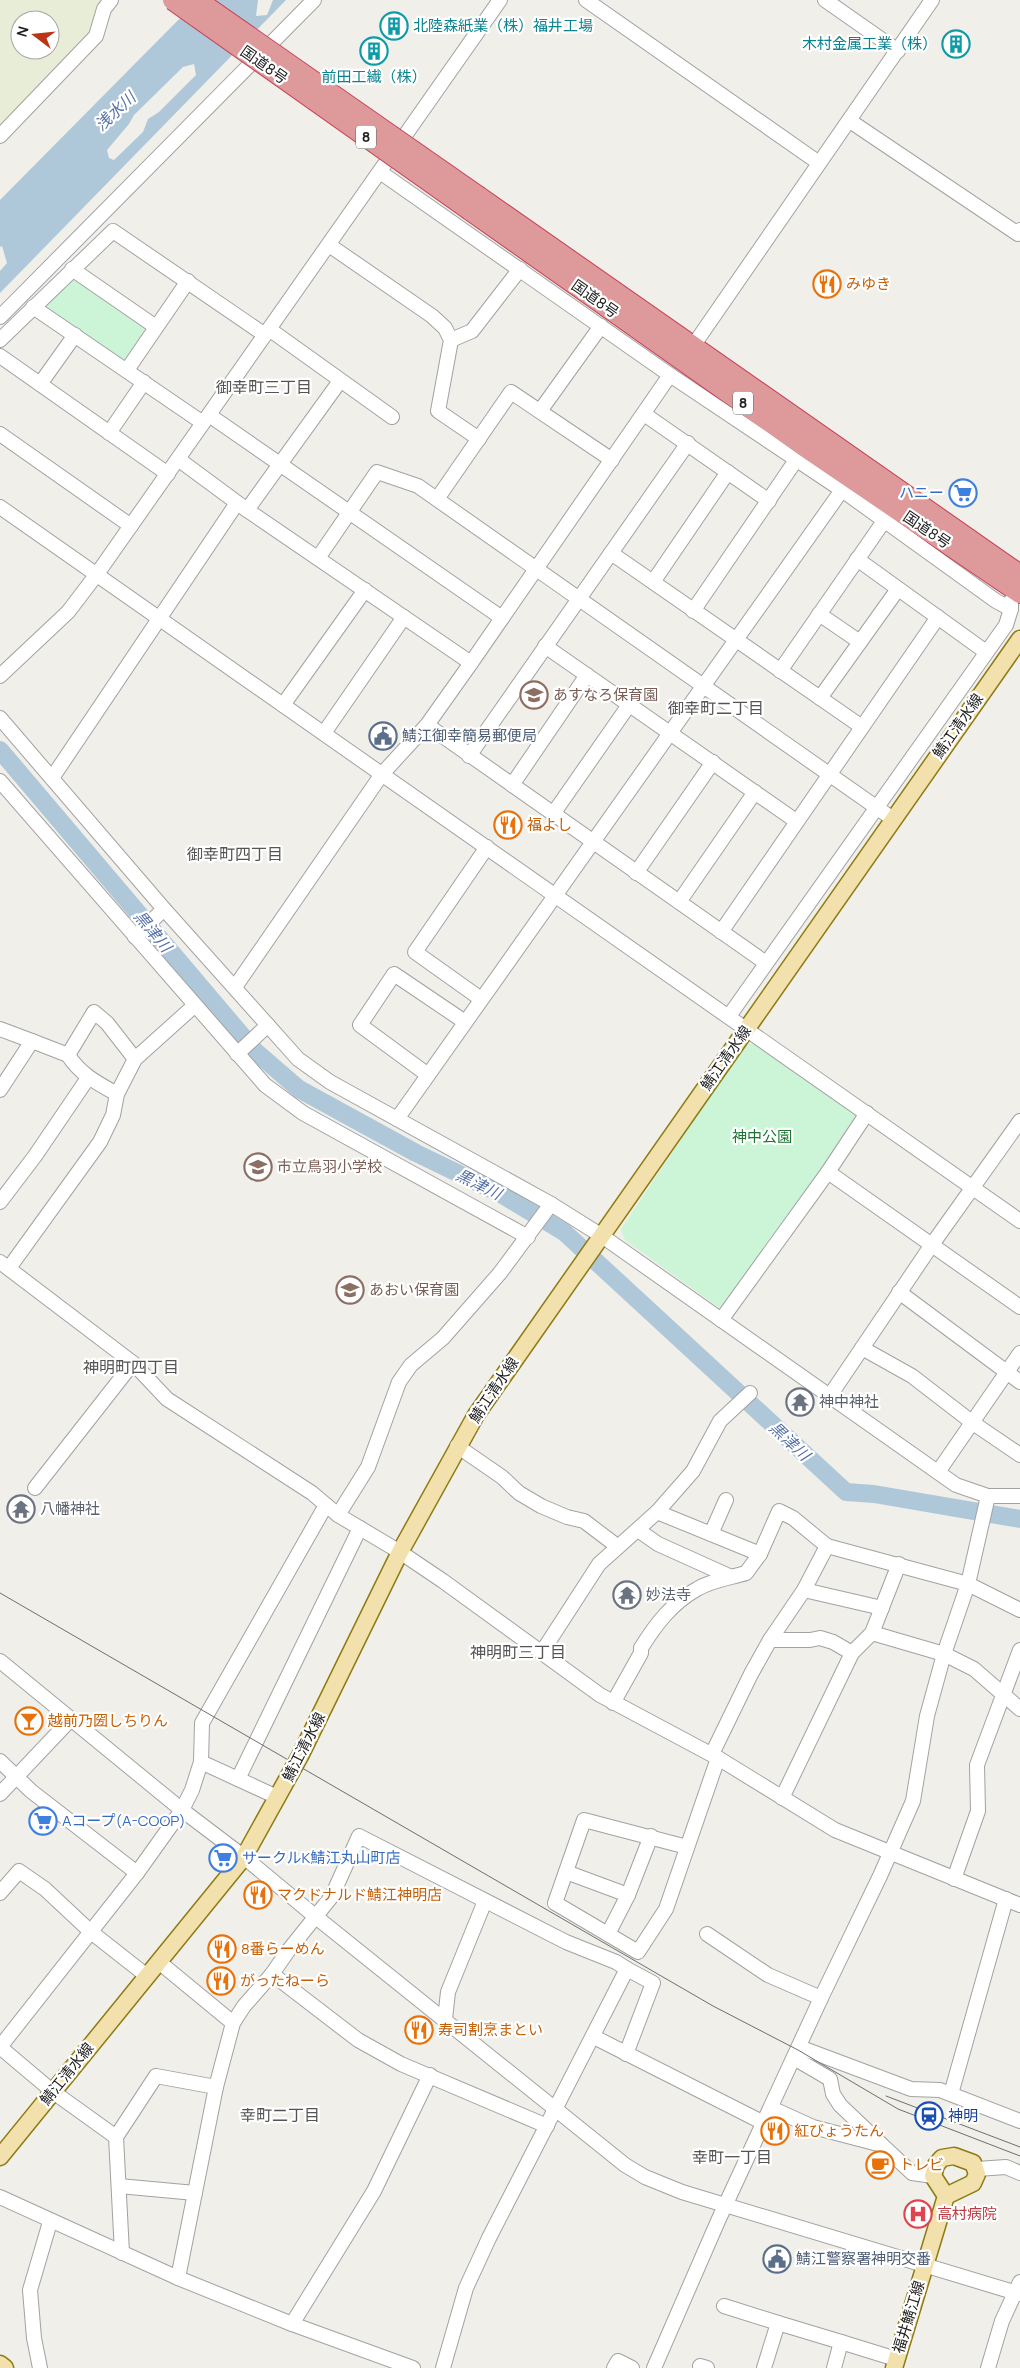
<svg xmlns="http://www.w3.org/2000/svg" width="1020" height="2368" viewBox="0 0 1020 2368" font-family="Manrope,'Noto Sans JP',sans-serif">
	<style>
		.farmland { fill: #e7edd7; fill-rule: evenodd }
		.park { fill: #ccf4d7 }
		.water { fill: #afc8d9; fill-rule: evenodd }
		.lines { fill: none; stroke-linecap: round; stroke-linejoin: round }
		.river { stroke: #afc8d9; stroke-width: 18 }
		.minor-casing { stroke: #a2a2a2; stroke-width: 16 }
		.major-casing { stroke: #8d7b11; stroke-width: 19 }
		.highway-casing { stroke: #c93c53; stroke-width: 22 }
		.minor { stroke: #fff; stroke-width: 14 }
		.major { stroke: #f2e1ac; stroke-width: 16 }
		.highway { stroke: #de9a9a; stroke-width: 20 }
		.tram { stroke: #6f6f6f; stroke-width: 1 }
		.highway-bridge-casing { stroke: #c93c53; stroke-width: 22; stroke-linecap: butt }
		.highway-bridge { stroke: #de9a9a; stroke-width: 20 }
		.labels { text-anchor: middle; stroke-width: 4.5; stroke-linejoin: round; paint-order: stroke }
		.shield { fill: #fff; stroke: #646464; stroke-width: 1 }
		.shield-label { font-size: 14px; font-weight: bold; fill: #212121 }
		.culture-label { font-size: 15px; fill: #0d838f; stroke: #fff; text-anchor: start }
		.street-label { font-size: 15px; fill: #212121; stroke: #fff }
		.food-label { font-size: 15px; fill: #c56008; stroke: #fff; text-anchor: start }
		.shop-label { font-size: 15px; fill: #366cbe; stroke: #fff; text-anchor: start }
		.education-label { font-size: 15px; fill: #785e54; stroke: #fff; text-anchor: start }
		.service-label { font-size: 15px; fill: #4e5e75; stroke: #fff; text-anchor: start }
		.park-label { font-size: 15px; fill: #197631; stroke: #fff }
		.worship-label { font-size: 15px; fill: #5b616d; stroke: #fff; text-anchor: start }
		.transit-label { font-size: 15px; fill: #164399; stroke: #fff; text-anchor: start }
		.health-label { font-size: 15px; fill: #be3a42; stroke: #fff; text-anchor: start }
		.water-label { font-size: 16px; font-style: italic; fill: #5771a7; stroke: #fff }
		.neighbourhood-label { font-size: 16px; fill: #545454; stroke: #fff }
	</style>
	<rect width="100%" height="100%" fill="#f0efe9"/>
	<!-- farmland -->
	<path class="farmland" d="M0,0h105l-14,33 -91,97zM20,20h30v30h-30z"/>
	<!-- park -->
	<g class="park">
		<polygon points="73,274 152,328 126,367 44,311 43,304"/>
		<polygon points="749,1044 759,1044 858,1112 857,1120 721,1309 625,1240 621,1229 741,1049"/>
	</g>
	<!-- water -->
	<path class="water" d="M198,0h60l-2,16 11,-1 6,-15h13l-286,293v-22l7,-8 -5,-17 -2,1v-47zM194,64l2,11 -37,37 -11,7 -5,13 -29,28 -5,-2 -2,-8 22,-26 5,-9 49,-48z"/>
	<g class="lines">
		<!-- river -->
		<polyline class="river" points="0,750 255,1051 299,1089 416,1153 501,1194 564,1232 846,1492 874,1494 1020,1519"/>
		<!-- minor casing -->
		<g class="minor-casing">
			<g id="minor">
				<polyline points="586,0 819,163"/>
				<polyline points="825,0 898,51"/>
				<polyline points="850,121 1018,234 1020,230"/>
				<polyline points="0,136 96,36 104,9 111,0"/>
				<polyline points="380,172 670,375 842,490 996,601 1011,609"/>
				<polyline points="329,245 432,316 445,328 451,340 438,411 479,439"/>
				<polyline points="72,269 156,327"/>
				<polyline points="33,307 203,423"/>
				<polyline points="0,317 314,0"/>
				<polyline points="269,329 392,417"/>
				<polyline points="0,340 113,231 265,335"/>
				<polyline points="451,340 472,331 520,269"/>
				<polyline points="693,346 932,0"/>
				<polyline points="0,356 168,474"/>
				<polyline points="127,370 188,281"/>
				<polyline points="40,384 75,335"/>
				<polyline points="540,411 601,326"/>
				<polyline points="644,414 769,501"/>
				<polyline points="209,415 502,618"/>
				<polyline points="109,433 144,382"/>
				<polyline points="0,434 131,526"/>
				<polyline points="178,459 247,510 471,663"/>
				<polyline points="437,499 511,392 612,460"/>
				<polyline points="0,507 1020,1221"/>
				<polyline points="247,510 340,381"/>
				<polyline points="611,553 862,727"/>
				<polyline points="318,558 377,472 418,486 893,819"/>
				<polyline points="857,559 986,652"/>
				<polyline points="653,582 728,472"/>
				<polyline points="693,611 796,460"/>
				<polyline points="819,614 860,642"/>
				<polyline points="545,646 796,821"/>
				<polyline points="780,671 884,521"/>
				<polyline points="0,676 68,612 97,574 500,0"/>
				<polyline points="820,698 898,589"/>
				<polyline points="283,705 365,590"/>
				<polyline points="0,718 164,909 298,1059 330,1082 551,1204 602,1236 956,1485 988,1496 1020,1496"/>
				<polyline points="427,725 766,963"/>
				<polyline points="324,733 404,617"/>
				<polyline points="469,756 688,443"/>
				<polyline points="52,778 237,503"/>
				<polyline points="0,781 265,1085 303,1113 528,1237"/>
				<polyline points="512,785 587,675"/>
				<polyline points="553,814 629,705"/>
				<polyline points="636,873 713,762"/>
				<polyline points="679,902 755,792"/>
				<polyline points="721,932 938,617"/>
				<polyline points="135,937 164,909"/>
				<polyline points="235,987 382,774 427,725 471,663 670,375"/>
				<polyline points="481,999 415,952 487,847"/>
				<polyline points="729,1016 1006,625 1011,609 1011,601"/>
				<polyline points="0,1029 32,1041 0,1090"/>
				<polyline points="32,1041 68,1055"/>
				<polyline points="237,1054 268,1025"/>
				<polyline points="428,1075 360,1025 394,974 465,1022"/>
				<path d="M117,1094c-20,-11 -37,-20 -49,-39l26,-43 13,11 28,36"/>
				<polyline points="397,1119 842,490"/>
				<polyline points="828,1172 1020,1307"/>
				<polyline points="0,1202 35,1156 88,1078"/>
				<polyline points="0,1262 133,1363 167,1399 312,1493 338,1515 400,1552 443,1581 600,1695 718,1758 835,1830 1020,1905"/>
				<polyline points="9,1268 100,1142 113,1115 117,1094 135,1059 194,1006"/>
				<polyline points="899,1292 1020,1382"/>
				<polyline points="721,1320 828,1172 867,1113"/>
				<polyline points="862,1348 912,1376 973,1423 1020,1455"/>
				<polyline points="829,1397 931,1246 1020,1121"/>
				<polyline points="457,1446 502,1477 519,1493 541,1506 567,1517 584,1521 617,1546"/>
				<polyline points="938,1472 1020,1353"/>
				<polyline points="35,1488 133,1363"/>
				<polyline points="657,1512 760,1554"/>
				<polyline points="338,1515 368,1467 399,1382 411,1365 443,1338 500,1273 551,1204"/>
				<polyline points="638,1530 658,1544 729,1576"/>
				<polyline points="711,1534 726,1500"/>
				<polyline points="804,1590 882,1608"/>
				<polyline points="872,1633 944,1654 974,1669 1020,1709"/>
				<polyline points="770,1640 810,1640 820,1638 833,1642 852,1653"/>
				<polyline points="542,1652 599,1564 657,1512 693,1471 720,1421 750,1393"/>
				<polyline points="0,1661 182,1810 244,1857 316,1917 625,2165 645,2177 682,2192 1020,2294"/>
				<path d="M613,1703l28,-50v-5c15,-24 31,-45 56,-59 15,-9 33,-11 49,-16l14,-19 19,-43 14,7 34,28"/>
				<polyline points="712,1754 751,1674 770,1640 804,1590 827,1546 968,1584 1020,1610"/>
				<polyline points="0,1761 31,1791 137,1873"/>
				<polyline points="201,1762 277,1797"/>
				<polyline points="238,1779 360,1528"/>
				<polyline points="0,1794 71,1719"/>
				<polyline points="782,1798 852,1653 872,1633 899,1564"/>
				<polyline points="687,1847 584,1820 555,1903 638,1952 666,1909 718,1758"/>
				<polyline points="566,1872 628,1895"/>
				<polyline points="954,1879 978,1811 977,1765 1020,1650"/>
				<polyline points="0,1893 19,1871 45,1889 91,1932 147,1976"/>
				<polyline points="608,1934 628,1895 651,1836"/>
				<polyline points="707,1934 768,1975 821,1998"/>
				<polyline points="159,1962 233,2023"/>
				<polyline points="272,1974 358,2040 401,2064 547,2126"/>
				<polyline points="445,2019 448,1992 485,1901"/>
				<polyline points="594,2037 764,2123"/>
				<polyline points="0,2047 137,1873 182,1810 192,1790 201,1762 202,1723 326,1505"/>
				<polyline points="0,2047 52,2091 116,2137"/>
				<polyline points="799,2047 911,2089 940,2090 1020,2121"/>
				<polyline points="626,2054 653,1983 627,1969"/>
				<polyline points="794,2058 830,2079 833,2094 840,2105 881,2144"/>
				<polyline points="951,2094 1006,1899"/>
				<polyline points="771,2108 813,2127 882,2145 912,2173 933,2176"/>
				<polyline points="977,2169 1006,2167 1020,2173"/>
				<polyline points="119,2186 195,2193"/>
				<polyline points="0,2197 178,2278 292,2324 413,2368"/>
				<polyline points="122,2253 116,2137 156,2076 216,2087"/>
				<polyline points="178,2278 216,2087 233,2023 244,2006 272,1974 288,1951 332,1896 359,1836 566,1942 616,1962 627,1969 489,2238 466,2288 443,2368"/>
				<polyline points="724,2306 778,2323"/>
				<polyline points="292,2324 374,2191 430,2075"/>
				<polyline points="700,2366 707,2368"/>
				<polyline points="40,2368 34,2338 30,2290 50,2222"/>
				<polyline points="614,2368 618,2361 632,2368"/>
				<polyline points="654,2368 718,2221 821,1998 880,1876 913,1801 927,1716 944,1654 968,1584 988,1496"/>
				<polyline points="764,2368 778,2323 841,2342"/>
				<polyline points="834,2368 841,2342 896,2359"/>
				<polyline points="988,2368 1002,2321 1020,2282"/>
			</g>
		</g>
		<!-- major casing -->
		<g class="major-casing">
			<g id="major">
				<polyline points="0,2157 244,1857 300,1756 400,1552 476,1415 1020,639"/>
				<polyline points="0,2364 5,2368"/>
				<polyline points="894,2368 946,2196 973,2183 977,2174 973,2163 954,2156 942,2158 936,2165 933,2176 946,2196"/>
			</g>
		</g>
		<!-- highway casing -->
		<g class="highway-casing">
			<g id="highway">
				<polyline points="479,197 1020,575"/>
				<polyline points="470,210 804,446 1020,593"/>
			</g>
		</g>
		<!-- minor -->
		<use href="#minor" class="minor"/>
		<!-- major -->
		<use href="#major" class="major"/>
		<!-- highway -->
		<use href="#highway" class="highway"/>
		<!-- tram -->
		<g class="tram">
			<polyline points="0,1593 713,2006 798,2050 898,2109 1020,2156"/>
			<polyline points="886,2096 1020,2147"/>
		</g>
		<!-- highway-bridge casing -->
		<g class="highway-bridge-casing">
			<g id="highway-bridge">
				<polyline points="173,0 470,210"/>
				<polyline points="198,1 479,197"/>
			</g>
		</g>
		<!-- highway-bridge -->
		<use href="#highway-bridge" class="highway-bridge"/>
	</g>
	<!-- icons -->
	<defs>
		<g id="building-ring" transform="scale(1.4375)"><circle r="9.5" fill="#fff" stroke="#0f9aa8" stroke-width="1.5"/><path d="M-4-6H4V6H1V3H-1V6H-4ZM-2.5-4.3h1.7v1.8h-1.7ZM.8-4.3h1.7v1.8H.8ZM-2.5-1h1.7V.8h-1.7ZM.8-1h1.7V.8H.8Z" fill="#0f9aa8"/></g>
		<g id="restaurant-ring" transform="scale(1.4375)"><circle r="9.5" fill="#fff" stroke="#e8710a" stroke-width="1.5"/><path d="M-5-6h1v4h1v-4h1v4h1v-4h1v5L-1.5 .5V6h-2V.5L-5-1ZM5-6V6H3V1.5H1.5Q1.5-4 5-6Z" fill="#e8710a"/></g>
		<g id="supermarket-ring" transform="scale(1.4375)"><circle r="9.5" fill="#fff" stroke="#3f7fe0" stroke-width="1.5"/><path d="M-6-5.5h2.5l.6 2H6L4.5 2H-2.5L-4.4-4H-6ZM-1.5 3.2a1.3 1.3 0 1 0 .1 0ZM3 3.2a1.3 1.3 0 1 0 .1 0Z" fill="#3f7fe0"/></g>
		<g id="school-ring" transform="scale(1.4375)"><circle r="9.5" fill="#fff" stroke="#8d6e63" stroke-width="1.5"/><path d="M0-5L7-2L0 1L-7-2ZM-4 1L0 2.5L4 1V4Q0 6-4 4Z" fill="#8d6e63"/></g>
		<g id="civic-ring" transform="scale(1.4375)"><circle r="9.5" fill="#fff" stroke="#5c6f8a" stroke-width="1.5"/><path d="M-.6-6.5H3V-4.5H.6V-3L4-1V1h2V6H-6V1h2V-1L-.6-3ZM-1.2 2.5V6h2.4V2.5Z" fill="#5c6f8a"/></g>
		<g id="temple-ring" transform="scale(1.4375)"><circle r="9.5" fill="#fff" stroke="#6b7280" stroke-width="1.5"/><path d="M0-6L5-2H3V0L6.5 2.5H4V6H1.5V3h-3V6H-4V2.5H-6.5L-3 0V-2H-5Z" fill="#6b7280"/></g>
		<g id="bar-ring" transform="scale(1.4375)"><circle r="9.5" fill="#fff" stroke="#e8710a" stroke-width="1.5"/><path d="M-6-5H6L.8 .8V4.5H3.5V6h-7V4.5H-.8V.8Z" fill="#e8710a"/></g>
		<g id="station-ring" transform="scale(1.4375)"><circle r="9.5" fill="#fff" stroke="#1a4fb4" stroke-width="1.5"/><path d="M-3-6H3Q5-6 5-4V2Q5 4 3 4L4.5 6H3L1.5 4h-3L-3 6H-4.5L-3 4Q-5 4-5 2V-4Q-5-6-3-6ZM-3.5-4v3h7v-3ZM-3.5 1v1.5H-2V1ZM2 1v1.5H3.5V1Z" fill="#1a4fb4"/></g>
		<g id="cafe-ring" transform="scale(1.4375)"><circle r="9.5" fill="#fff" stroke="#e8710a" stroke-width="1.5"/><path d="M-5.5-4.5H6V0H3Q3 3.5 0 3.5H-2.5Q-5.5 3.5-5.5 0ZM3-3.2v2h1.7v-2ZM-6 4.5H4V6H-6Z" fill="#e8710a"/></g>
		<g id="hospital-ring" transform="scale(1.4375)"><circle r="9.5" fill="#fff" stroke="#e0444e" stroke-width="1.5"/><path d="M-5-5h3v3.5h4V-5h3V5h-3V1.5h-4V5h-3Z" fill="#e0444e"/></g>
	</defs>
	<g fill-rule="evenodd">
		<use href="#building-ring" x="394" y="26"/>
		<use href="#building-ring" x="956" y="44"/>
		<use href="#building-ring" x="374" y="51"/>
		<use href="#restaurant-ring" x="827" y="284"/>
		<use href="#supermarket-ring" x="963" y="493"/>
		<use href="#school-ring" x="534" y="695"/>
		<use href="#civic-ring" x="383" y="736"/>
		<use href="#restaurant-ring" x="508" y="825"/>
		<use href="#school-ring" x="258" y="1167"/>
		<use href="#school-ring" x="350" y="1290"/>
		<use href="#temple-ring" x="800" y="1402"/>
		<use href="#temple-ring" x="21" y="1509"/>
		<use href="#temple-ring" x="627" y="1595"/>
		<use href="#bar-ring" x="29" y="1721"/>
		<use href="#supermarket-ring" x="43" y="1821"/>
		<use href="#supermarket-ring" x="223" y="1858"/>
		<use href="#restaurant-ring" x="258" y="1895"/>
		<use href="#restaurant-ring" x="222" y="1949"/>
		<use href="#restaurant-ring" x="221" y="1981"/>
		<use href="#restaurant-ring" x="419" y="2030"/>
		<use href="#station-ring" x="929" y="2116"/>
		<use href="#restaurant-ring" x="775" y="2131"/>
		<use href="#cafe-ring" x="880" y="2165"/>
		<use href="#hospital-ring" x="918" y="2214"/>
		<use href="#civic-ring" x="777" y="2259"/>
	</g>
	<g class="labels">
		<!-- shield labels -->
		<g class="shield">
			<rect x="356" y="125.5" width="20" height="23" rx="4"/>
			<rect x="733" y="391.5" width="20" height="23" rx="4"/>
		</g>
		<g class="shield-label">
			<text x="366" y="142">8</text>
			<text x="743" y="408">8</text>
		</g>
		<!-- culture labels -->
		<g class="culture-label">
			<text x="413" y="31">北陸森紙業（株）福井工場</text>
			<text x="937" y="49" text-anchor="end">木村金属工業（株）</text>
			<text x="374" y="82" text-anchor="middle">前田工繊（株）</text>
		</g>
		<!-- street labels -->
		<g class="street-label">
			<text transform="translate(264 65) rotate(35)" y="5">国道8号</text>
			<text transform="translate(595 299) rotate(35)" y="5">国道8号</text>
			<text transform="translate(927 530) rotate(34)" y="5">国道8号</text>
			<text transform="translate(958 726) rotate(-55)" y="5">鯖江清水線</text>
			<text transform="translate(726 1058) rotate(-55)" y="5">鯖江清水線</text>
			<text transform="translate(494 1390) rotate(-56)" y="5">鯖江清水線</text>
			<text transform="translate(304 1747) rotate(-63)" y="5">鯖江清水線</text>
			<text transform="translate(67 2074) rotate(-51)" y="5">鯖江清水線</text>
			<text transform="translate(909 2317) rotate(-73)" y="5">福井鯖江線</text>
		</g>
		<!-- food labels -->
		<g class="food-label">
			<text x="846" y="289">みゆき</text>
			<text x="527" y="830">福よし</text>
			<text x="48" y="1726">越前乃圀しちりん</text>
			<text x="277" y="1900">マクドナルド鯖江神明店</text>
			<text x="241" y="1954">8番らーめん</text>
			<text x="240" y="1986">がったねーら</text>
			<text x="438" y="2035">寿司割烹まとい</text>
			<text x="794" y="2136">紅びょうたん</text>
			<text x="899" y="2170">トレビ</text>
		</g>
		<!-- shop labels -->
		<g class="shop-label">
			<text x="944" y="498" text-anchor="end">ハニー</text>
			<text x="62" y="1826">Aコープ(A-COOP)</text>
			<text x="242" y="1863">サークルK鯖江丸山町店</text>
		</g>
		<!-- education labels -->
		<g class="education-label">
			<text x="553" y="700">あすなろ保育園</text>
			<text x="277" y="1172">市立鳥羽小学校</text>
			<text x="369" y="1295">あおい保育園</text>
		</g>
		<!-- service labels -->
		<g class="service-label">
			<text x="402" y="741">鯖江御幸簡易郵便局</text>
			<text x="796" y="2264">鯖江警察署神明交番</text>
		</g>
		<!-- park labels -->
		<g class="park-label">
			<text x="762" y="1142">神中公園</text>
		</g>
		<!-- worship labels -->
		<g class="worship-label">
			<text x="819" y="1407">神中神社</text>
			<text x="40" y="1514">八幡神社</text>
			<text x="646" y="1600">妙法寺</text>
		</g>
		<!-- transit labels -->
		<g class="transit-label">
			<text x="948" y="2121">神明</text>
		</g>
		<!-- health labels -->
		<g class="health-label">
			<text x="937" y="2219">高村病院</text>
		</g>
		<!-- water labels -->
		<g class="water-label">
			<text transform="translate(115 111) rotate(-43)" y="6">浅水川</text>
			<text transform="translate(153 931) rotate(50)" y="6">黒津川</text>
			<text transform="translate(479 1184) rotate(26)" y="6">黒津川</text>
			<text transform="translate(790 1441) rotate(43)" y="6">黒津川</text>
		</g>
		<!-- neighbourhood labels -->
		<g class="neighbourhood-label">
			<text x="264" y="393">御幸町三丁目</text>
			<text x="716" y="714">御幸町二丁目</text>
			<text x="235" y="860">御幸町四丁目</text>
			<text x="131" y="1373">神明町四丁目</text>
			<text x="518" y="1658">神明町三丁目</text>
			<text x="280" y="2121">幸町二丁目</text>
			<text x="732" y="2163">幸町一丁目</text>
		</g>
	</g>
	<!-- north arrow -->
	<g transform="translate(35 35) rotate(286)"><circle r="24" fill="#ffffff" stroke="#a6a6a6"/>
	<path d="M0-4L9 19L0 12L-9 19Z" fill="#bc3416"/>
	<text y="-8" font-size="14" font-weight="bold" text-anchor="middle" fill="#212121">N</text>
	</g>
</svg>
